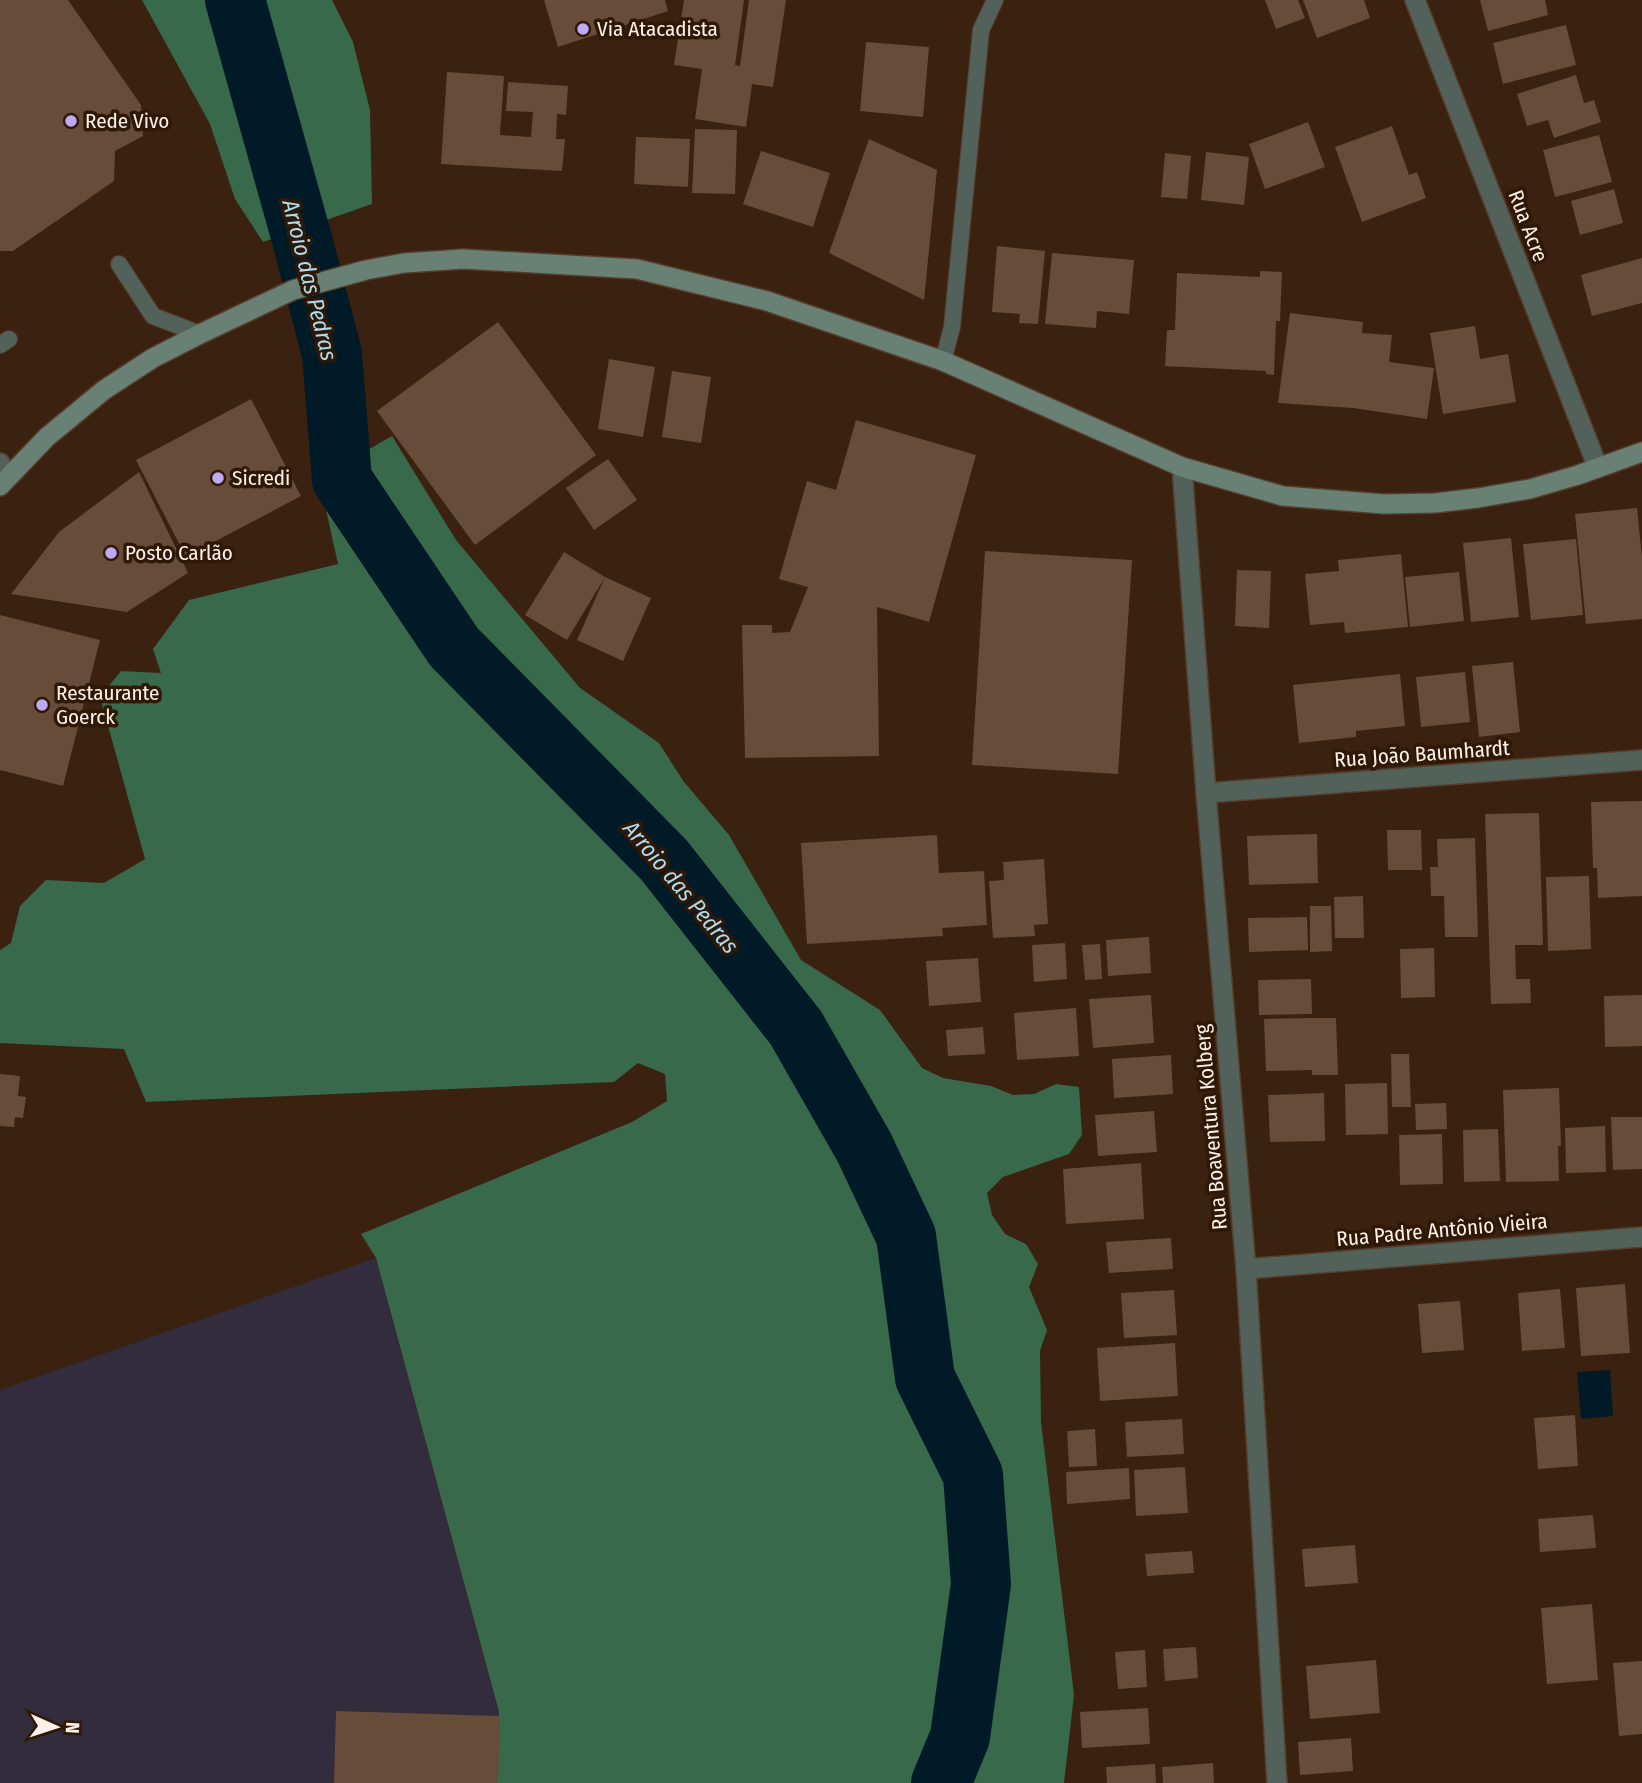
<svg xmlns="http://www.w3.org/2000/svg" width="1642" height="1783" viewBox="0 0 1642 1783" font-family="'Fira Sans Condensed',sans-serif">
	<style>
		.industrial { fill: #322c3c }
		.forest { fill: #38694a }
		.water { fill: #001b27 }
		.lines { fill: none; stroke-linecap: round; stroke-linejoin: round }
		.river { stroke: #001b27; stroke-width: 60 }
		.building { fill: #674c39 }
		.service-casing { stroke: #563e2e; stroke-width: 18 }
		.minor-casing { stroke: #563e2e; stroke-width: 22 }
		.tertiary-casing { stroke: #563e2e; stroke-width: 22 }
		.secondary-casing { stroke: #563e2e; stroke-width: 22 }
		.service { stroke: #526159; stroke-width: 16 }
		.minor { stroke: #526159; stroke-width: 19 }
		.tertiary { stroke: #526159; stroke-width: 19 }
		.secondary { stroke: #698075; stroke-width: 19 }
		.poi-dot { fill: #bea9f5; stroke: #2f1806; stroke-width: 2.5 }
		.labels { text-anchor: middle; stroke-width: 7; stroke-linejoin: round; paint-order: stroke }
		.poi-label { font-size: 21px; fill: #fff1e9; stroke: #2f1806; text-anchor: start }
		.street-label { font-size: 21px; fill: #fff1e9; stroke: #2f1806 }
		.water-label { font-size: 23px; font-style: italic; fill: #abddf5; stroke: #2f1806 }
	</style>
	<rect width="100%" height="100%" fill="#3a2110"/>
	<!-- industrial -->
	<polygon class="industrial" points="376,1258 499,1713 497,1783 0,1783 0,1390"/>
	<!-- forest -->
	<g class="forest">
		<polygon points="142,0 332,0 353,42 370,110 372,204 263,242 235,199 210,124"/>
		<polygon points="392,436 456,540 580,688 659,743 684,782 729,835 801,960 880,1010 922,1068 943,1078 991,1086 1013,1095 1034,1094 1056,1084 1079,1087 1082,1135 1069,1154 1003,1177 987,1193 992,1215 1005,1234 1026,1244 1038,1264 1029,1287 1047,1330 1040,1351 1041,1422 1074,1695 1064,1783 497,1783 499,1712 376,1258 361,1234 632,1122 667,1101 665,1074 638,1063 614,1082 146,1102 124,1049 0,1043 0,950 11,943 20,906 46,880 104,883 145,859 100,697 121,671 161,673 153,649 189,600 338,564 319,478"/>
	</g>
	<!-- water -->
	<polygon class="water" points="1610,1370 1613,1416 1581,1419 1577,1372"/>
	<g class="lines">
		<!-- river -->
		<polyline class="river" points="235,0 303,243 332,354 342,480 454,647 664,860 796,1028 864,1147 906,1236 925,1378 973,1475 981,1584 960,1737 941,1783"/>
	</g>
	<!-- building -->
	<g class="building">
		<polygon points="0,0 68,0 141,105 143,136 115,151 114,181 13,251 0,251"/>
		<polygon points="544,0 665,0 668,11 558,47"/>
		<polygon points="684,0 744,0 735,65 740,66 749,0 786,0 773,87 752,84 746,127 695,119 702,69 674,65"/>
		<polygon points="1265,0 1298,0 1305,18 1276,29"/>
		<polygon points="1303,0 1364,0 1370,18 1317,38"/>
		<polygon points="1480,0 1545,0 1548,15 1488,31"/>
		<polygon points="1566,25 1576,65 1503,84 1493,43"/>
		<polygon points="866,42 929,47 923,117 860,111"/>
		<polygon points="447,72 504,76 500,135 531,137 533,112 506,111 508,82 568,86 566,115 557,114 556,139 565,139 562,171 441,164"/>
		<polygon points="1576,75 1584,103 1594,100 1601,122 1554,138 1548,120 1527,126 1517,94"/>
		<polygon points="1308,122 1325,167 1265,189 1249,144"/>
		<polygon points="1392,126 1409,175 1417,172 1426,198 1362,222 1335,147"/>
		<polygon points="695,129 737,130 735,194 692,193"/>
		<polygon points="1599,135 1612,182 1555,197 1543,150"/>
		<polygon points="636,137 690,139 688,187 634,184"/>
		<polygon points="869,139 937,170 924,300 829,253"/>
		<polygon points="761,151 830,173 813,227 743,204"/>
		<polygon points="1206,152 1249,157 1244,205 1201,200"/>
		<polygon points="1165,153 1191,156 1187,199 1161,197"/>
		<polygon points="1614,189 1623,223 1580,235 1571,201"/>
		<polygon points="997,246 1045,251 1038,324 1019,323 1020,314 992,312"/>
		<polygon points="1052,253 1134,260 1129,314 1097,311 1096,328 1045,324"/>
		<polygon points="1642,258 1642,303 1592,316 1581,275"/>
		<polygon points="1260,271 1282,272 1280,321 1276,321 1274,375 1266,374 1266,371 1165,366 1167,330 1175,330 1177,273 1260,277"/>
		<polygon points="1290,313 1363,322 1362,333 1392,335 1389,362 1434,368 1427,419 1353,408 1278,403"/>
		<polygon points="498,322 596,455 475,545 377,411"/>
		<polygon points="1475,326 1480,359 1508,354 1516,402 1443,414 1430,333"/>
		<polygon points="609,359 655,367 643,437 598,429"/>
		<polygon points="672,371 711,377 701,443 662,437"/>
		<polygon points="251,399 301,496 186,557 136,460"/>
		<polygon points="856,420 976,455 929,622 877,607 879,756 745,758 742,625 772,625 772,633 790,632 808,587 779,579 807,481 836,490"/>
		<polygon points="608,459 637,500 594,530 566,488"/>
		<polygon points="139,472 188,573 127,612 11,594 59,532"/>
		<polygon points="1637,508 1642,558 1642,619 1586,624 1575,514"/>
		<polygon points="1511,538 1519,617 1471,622 1463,543"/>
		<polygon points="1576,539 1583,615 1531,620 1523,544"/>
		<polygon points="985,551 1132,560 1118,774 972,765"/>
		<polygon points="564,552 605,577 651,598 623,661 577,640 605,577 567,640 525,615"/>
		<polygon points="1401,554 1408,627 1345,633 1344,622 1310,625 1305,574 1339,571 1338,560"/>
		<polygon points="1237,570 1271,571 1269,628 1235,626"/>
		<polygon points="1459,572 1464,621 1410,627 1405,577"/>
		<polygon points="0,615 100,640 63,786 0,770"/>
		<polygon points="1513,662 1520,732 1479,737 1472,666"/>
		<polygon points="1465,672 1470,722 1421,727 1416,677"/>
		<polygon points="1400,674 1405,726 1356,731 1356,737 1299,743 1293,685"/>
		<polygon points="1642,801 1642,896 1598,898 1597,868 1593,868 1591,802"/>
		<polygon points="1539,813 1543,945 1515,945 1516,979 1530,979 1531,1003 1491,1004 1485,814"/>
		<polygon points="1387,830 1421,830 1422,870 1388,870"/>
		<polygon points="1317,834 1318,883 1249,885 1247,836"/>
		<polygon points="937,835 939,873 984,871 987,925 942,928 943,936 807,944 801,843"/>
		<polygon points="1475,838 1478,937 1445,937 1444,896 1431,896 1430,867 1438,867 1437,839"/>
		<polygon points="1044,859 1048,924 1034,925 1035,936 993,938 989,881 1004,880 1003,862"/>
		<polygon points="1589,876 1591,949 1548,951 1546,877"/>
		<polygon points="1363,896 1364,938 1335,938 1334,897"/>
		<polygon points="1310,906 1331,906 1332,951 1310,952"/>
		<polygon points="1307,917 1308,950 1249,952 1248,918"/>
		<polygon points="1149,937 1151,973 1108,976 1106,940"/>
		<polygon points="1065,943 1067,979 1034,982 1032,945"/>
		<polygon points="1100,944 1102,979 1085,980 1082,945"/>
		<polygon points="1434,948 1435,997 1401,998 1400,949"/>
		<polygon points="978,958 981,1002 929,1006 926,961"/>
		<polygon points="1311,979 1312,1014 1259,1015 1258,980"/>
		<polygon points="1151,995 1154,1043 1093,1048 1089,999"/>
		<polygon points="1642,995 1642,1046 1605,1047 1604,996"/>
		<polygon points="1076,1008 1079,1056 1017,1060 1014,1013"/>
		<polygon points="1311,1018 1336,1018 1338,1075 1312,1075 1312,1070 1266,1071 1264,1019"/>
		<polygon points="983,1027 985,1054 948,1056 946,1030"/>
		<polygon points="1391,1054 1409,1054 1411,1107 1392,1107"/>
		<polygon points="1171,1055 1173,1094 1114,1098 1112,1059"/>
		<polygon points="0,1074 20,1076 18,1096 26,1097 23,1118 15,1117 14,1127 0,1126"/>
		<polygon points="1387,1083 1388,1134 1346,1135 1345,1084"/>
		<polygon points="1559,1088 1561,1146 1558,1146 1559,1181 1506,1182 1503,1090"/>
		<polygon points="1324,1093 1325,1141 1270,1142 1268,1095"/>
		<polygon points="1446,1103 1447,1129 1416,1130 1415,1104"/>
		<polygon points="1154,1111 1157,1152 1098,1156 1095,1115"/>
		<polygon points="1611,1117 1642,1117 1642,1169 1613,1170"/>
		<polygon points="1605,1126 1606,1172 1566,1173 1565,1128"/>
		<polygon points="1498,1129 1500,1181 1464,1182 1463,1130"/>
		<polygon points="1442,1134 1443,1184 1400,1185 1399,1135"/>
		<polygon points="1141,1163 1144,1219 1066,1224 1063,1169"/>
		<polygon points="1171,1238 1173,1269 1109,1273 1106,1242"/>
		<polygon points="1625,1284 1630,1353 1581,1356 1576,1288"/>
		<polygon points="1560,1289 1565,1348 1522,1351 1518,1293"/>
		<polygon points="1174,1290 1177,1335 1124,1338 1121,1293"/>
		<polygon points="1460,1301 1464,1350 1422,1353 1418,1304"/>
		<polygon points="1175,1343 1178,1396 1100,1401 1097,1348"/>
		<polygon points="1575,1415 1578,1466 1538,1469 1534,1418"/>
		<polygon points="1182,1419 1184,1454 1127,1457 1125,1422"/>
		<polygon points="1095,1429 1097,1466 1069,1467 1067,1431"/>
		<polygon points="1185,1467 1188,1513 1136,1516 1134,1470"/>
		<polygon points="1129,1468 1130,1499 1067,1504 1066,1472"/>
		<polygon points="1593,1515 1596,1548 1540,1552 1538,1519"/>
		<polygon points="1355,1545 1358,1583 1305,1587 1302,1549"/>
		<polygon points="1192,1551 1194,1573 1147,1576 1145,1554"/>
		<polygon points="1592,1604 1598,1680 1547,1684 1541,1608"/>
		<polygon points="1196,1647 1198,1678 1165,1681 1163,1649"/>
		<polygon points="1145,1650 1147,1687 1118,1689 1115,1652"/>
		<polygon points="1376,1660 1380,1713 1310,1719 1306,1666"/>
		<polygon points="1642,1661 1642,1734 1619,1736 1613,1663"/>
		<polygon points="1148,1708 1150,1744 1082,1748 1080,1712"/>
		<polygon points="336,1711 500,1716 498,1783 334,1783"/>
		<polygon points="1351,1738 1353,1771 1300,1775 1298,1742"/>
		<polygon points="1213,1763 1214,1783 1163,1783 1162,1767"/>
		<polygon points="1155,1764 1156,1783 1107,1783 1106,1767"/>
	</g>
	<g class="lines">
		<!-- service casing -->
		<g class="service-casing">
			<g id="service">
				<polyline points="119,264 153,316 200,334"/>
				<polyline points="0,345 9,339"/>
				<polyline points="943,361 952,327 981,30 995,0"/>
			</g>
		</g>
		<!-- minor casing -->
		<g class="minor-casing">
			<g id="minor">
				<polyline points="0,463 7,477"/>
				<polyline points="1206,793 1642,760"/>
				<polyline points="1246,1269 1642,1237"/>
			</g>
		</g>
		<!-- tertiary casing -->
		<g class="tertiary-casing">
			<g id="tertiary">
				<polyline points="1415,0 1598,468"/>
				<polyline points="1182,467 1206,793 1246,1269 1277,1783"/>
			</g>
		</g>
		<!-- secondary casing -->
		<g class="secondary-casing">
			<polyline id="secondary" points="0,486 47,437 104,390 153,358 200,334 293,290 366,270 404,263 463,259 637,269 767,301 943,361 1182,467 1283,496 1384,504 1435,503 1478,498 1530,489 1578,475 1642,452"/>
		</g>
		<!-- service -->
		<use href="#service" class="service"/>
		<!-- minor -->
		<use href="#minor" class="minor"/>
		<!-- tertiary -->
		<use href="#tertiary" class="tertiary"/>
		<!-- secondary -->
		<use href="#secondary" class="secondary"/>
	</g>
	<!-- markers -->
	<g class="poi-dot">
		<circle cx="583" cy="29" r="7"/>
		<circle cx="71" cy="121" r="7"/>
		<circle cx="218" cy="478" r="7"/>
		<circle cx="111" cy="553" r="7"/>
		<circle cx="42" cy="705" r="7"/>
	</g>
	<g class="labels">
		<!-- poi labels -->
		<g class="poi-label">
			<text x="597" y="36">Via Atacadista</text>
			<text x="85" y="128">Rede Vivo</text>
			<text x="232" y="485">Sicredi</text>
			<text x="125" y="560">Posto Carlão</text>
			<text x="56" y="700">Restaurante<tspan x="56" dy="24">Goerck</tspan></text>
		</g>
		<!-- street labels -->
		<g class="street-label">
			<text transform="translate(1528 226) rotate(69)" y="7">Rua Acre</text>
			<text transform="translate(1422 754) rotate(-4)" y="7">Rua João Baumhardt</text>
			<text transform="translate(1211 1127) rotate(-95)" y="7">Rua Boaventura Kolberg</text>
			<text transform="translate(1442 1230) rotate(-5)" y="7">Rua Padre Antônio Vieira</text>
		</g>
		<!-- water labels -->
		<g class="water-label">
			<text transform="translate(310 280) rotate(76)" y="8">Arroio das Pedras</text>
			<text transform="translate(681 887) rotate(50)" y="8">Arroio das Pedras</text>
		</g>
	</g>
	<!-- north arrow -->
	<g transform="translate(56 1727) rotate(93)" stroke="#2f1806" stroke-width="5" paint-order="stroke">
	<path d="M0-5L12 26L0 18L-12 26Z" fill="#fff1e9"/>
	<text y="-10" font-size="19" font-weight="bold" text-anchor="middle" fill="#fff1e9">N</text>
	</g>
</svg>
